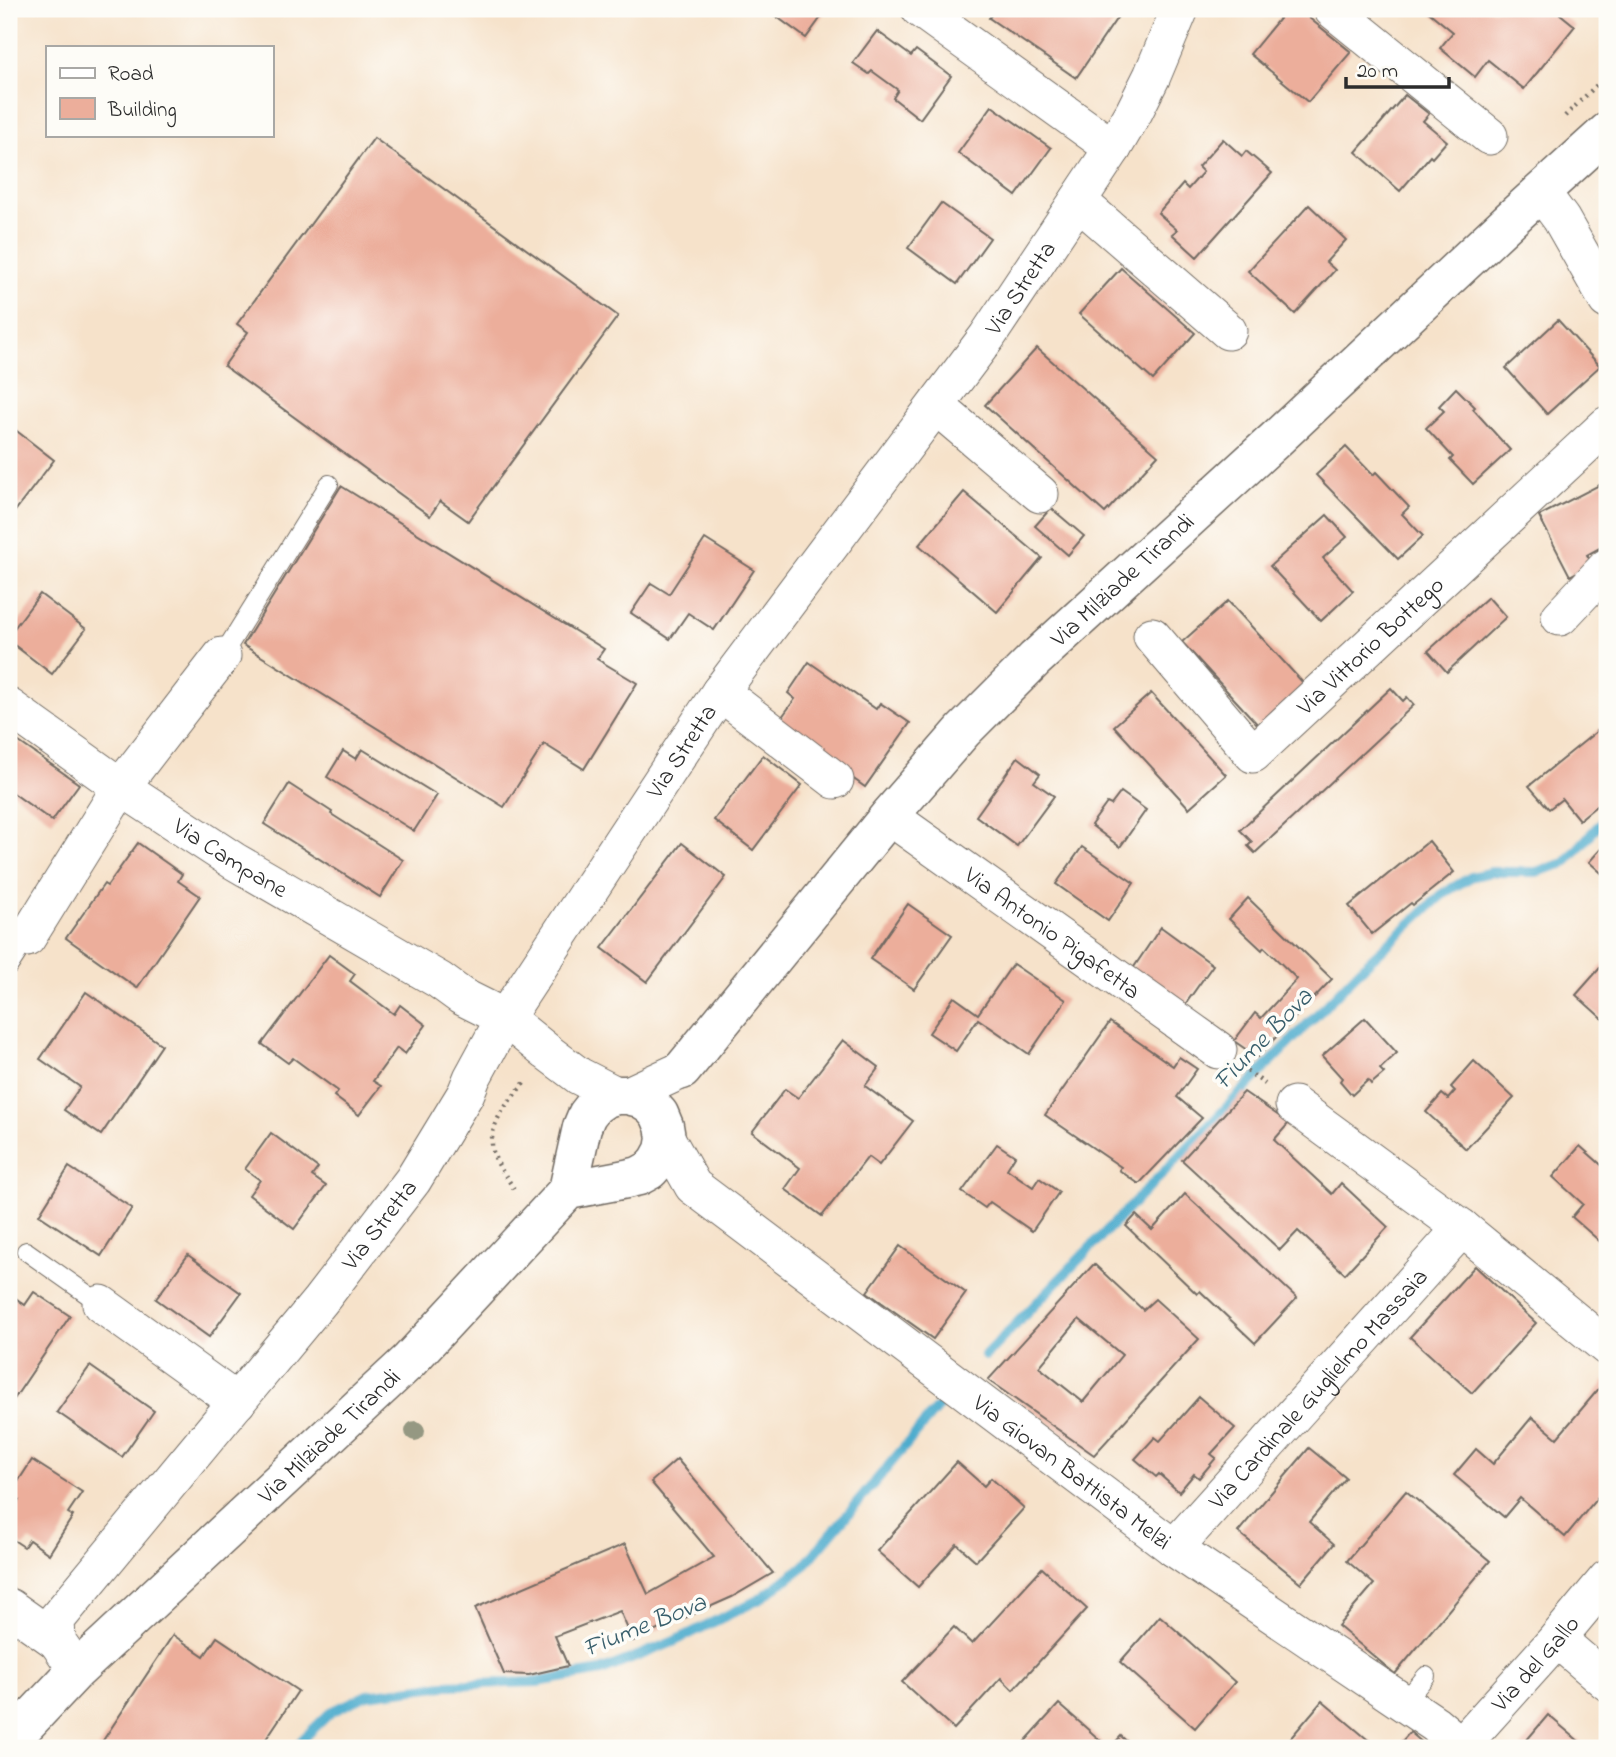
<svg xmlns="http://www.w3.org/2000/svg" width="1616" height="1757" viewBox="0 0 1616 1757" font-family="'Indie Flower',sans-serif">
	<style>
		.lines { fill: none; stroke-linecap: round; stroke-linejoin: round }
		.stream { stroke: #4eaccd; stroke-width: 10 }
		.building { fill: #ecae9b; fill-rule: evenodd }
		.service-casing { stroke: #726b63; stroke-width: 20 }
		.minor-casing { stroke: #726b63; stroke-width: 39 }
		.tertiary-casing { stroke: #726b63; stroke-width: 41 }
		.path { stroke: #726b63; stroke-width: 4.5; stroke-dasharray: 2 5; stroke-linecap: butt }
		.service { stroke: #fff; stroke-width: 18 }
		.minor { stroke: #fff; stroke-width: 37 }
		.tertiary { stroke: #fff; stroke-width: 38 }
		.tree { fill: #959882 }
		.labels { text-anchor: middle; stroke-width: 7; stroke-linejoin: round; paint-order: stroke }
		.street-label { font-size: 24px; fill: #2b2b2b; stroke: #fdfcf7 }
		.water-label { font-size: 26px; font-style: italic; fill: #395f6c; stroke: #fdfcf7 }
	</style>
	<rect width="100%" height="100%" fill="#fdfcf7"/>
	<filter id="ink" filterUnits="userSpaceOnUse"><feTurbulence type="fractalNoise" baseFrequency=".0143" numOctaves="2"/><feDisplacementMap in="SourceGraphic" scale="14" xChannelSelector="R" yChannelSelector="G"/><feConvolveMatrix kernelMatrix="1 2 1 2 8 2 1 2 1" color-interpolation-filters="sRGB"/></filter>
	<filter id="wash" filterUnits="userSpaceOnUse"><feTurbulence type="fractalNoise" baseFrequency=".00686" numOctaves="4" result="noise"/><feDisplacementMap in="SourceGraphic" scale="28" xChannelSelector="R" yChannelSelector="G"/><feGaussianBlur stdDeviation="1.57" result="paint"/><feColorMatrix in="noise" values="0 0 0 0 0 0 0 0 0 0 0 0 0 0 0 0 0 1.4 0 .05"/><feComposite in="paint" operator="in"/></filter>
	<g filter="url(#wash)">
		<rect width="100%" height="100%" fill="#f6e2ca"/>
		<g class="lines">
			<!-- stream -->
			<g class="stream">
				<polyline points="985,1356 1365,965 1444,893 1471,877 1491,872 1536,872 1565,863 1607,816"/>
				<polyline points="297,1748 302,1740 331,1712 367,1695 444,1685 537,1682 601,1671 675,1641 760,1599 804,1566 939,1406"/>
			</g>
		</g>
		<g id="blocks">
			<!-- building -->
			<g class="building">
				<polygon points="766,9 827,9 806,38"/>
				<polygon points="996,9 1123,9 1076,78 989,18"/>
				<polygon points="1287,9 1298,9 1351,52 1308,102 1250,54"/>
				<polygon points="1425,9 1554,9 1575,26 1524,89 1488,60 1475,77 1440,48 1453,32"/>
				<polygon points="877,31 911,56 916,50 951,76 920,119 893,98 898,90 872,71 869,74 853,63"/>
				<polygon points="1405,95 1429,114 1423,121 1447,141 1432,158 1430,156 1400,191 1356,152"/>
				<polygon points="992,106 1051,148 1016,196 958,153"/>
				<polygon points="374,138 618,316 468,521 440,501 430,516 224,366 248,332 237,324"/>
				<polygon points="1223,139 1242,156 1246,151 1272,173 1197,257 1172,234 1177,230 1158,213 1183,184 1188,189 1203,172 1198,167"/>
				<polygon points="941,203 990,238 957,284 908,248"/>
				<polygon points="1309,205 1346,240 1326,262 1335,270 1295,314 1248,271"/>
				<polygon points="1121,268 1195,333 1153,380 1079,314"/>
				<polygon points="1558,320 1600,366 1547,414 1506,368"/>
				<polygon points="1037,348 1158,455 1105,513 985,405"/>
				<polygon points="1456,388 1475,407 1473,409 1510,450 1473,484 1450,460 1453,457 1426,428 1444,411 1439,406"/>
				<polygon points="9,425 54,460 9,519"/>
				<polygon points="1346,447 1373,475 1376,472 1409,507 1402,514 1423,536 1398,559 1316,475"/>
				<polygon points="1605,482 1607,486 1607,544 1587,555 1592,564 1570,576 1539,516"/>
				<polygon points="341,486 604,649 597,659 637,683 584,769 544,744 504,807 243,645"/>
				<polygon points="964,492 1042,558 997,612 919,545"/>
				<polygon points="1051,508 1084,536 1068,555 1035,526"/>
				<polygon points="1327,515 1347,537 1323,558 1353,591 1321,621 1270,566"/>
				<polygon points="705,539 754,570 714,630 688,613 670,639 631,613 651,583 669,594"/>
				<polygon points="40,594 86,629 52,674 9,641 9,635"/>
				<polygon points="1488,597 1506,617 1447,672 1428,651"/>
				<polygon points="1228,601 1305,685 1260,727 1182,642"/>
				<polygon points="809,662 876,709 880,703 910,723 865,787 841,770 779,721 795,699 788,693"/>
				<polygon points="1391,688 1403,701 1407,697 1414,705 1255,853 1248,846 1252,842 1240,830"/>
				<polygon points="1151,693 1226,775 1189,808 1114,726"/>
				<polygon points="1607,723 1607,797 1579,820 1562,799 1549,809 1529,786"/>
				<polygon points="9,735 79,784 52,821 9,790"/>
				<polygon points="362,749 437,795 414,831 327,777 343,751 356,759"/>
				<polygon points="763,755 802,785 753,850 714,820"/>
				<polygon points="1018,757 1040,774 1034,782 1054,796 1017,846 976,816"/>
				<polygon points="289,784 332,812 331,814 403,860 380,897 264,824"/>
				<polygon points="1121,792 1146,810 1120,847 1091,825 1107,803 1111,805"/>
				<polygon points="1429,841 1454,872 1413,905 1411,903 1372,934 1349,906"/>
				<polygon points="1607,842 1607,878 1589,862"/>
				<polygon points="138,843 182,874 178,881 200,896 137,988 66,938 104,884 107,886"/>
				<polygon points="682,843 726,877 647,982 602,948"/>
				<polygon points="1082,847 1134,883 1108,921 1056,884"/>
				<polygon points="1248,898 1332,979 1257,1057 1234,1041 1255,1013 1261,1018 1297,979 1264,947 1262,950 1229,919"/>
				<polygon points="908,904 952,935 914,989 870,959"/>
				<polygon points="1161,927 1213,965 1184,1006 1132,970"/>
				<polygon points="329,955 355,974 350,981 394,1014 400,1005 426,1025 405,1054 397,1048 373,1081 381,1086 359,1115 334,1096 338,1091 293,1058 288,1063 262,1044"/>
				<polygon points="1607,960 1607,1023 1576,995"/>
				<polygon points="1013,964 1066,1000 1029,1054 978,1019 956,1051 929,1033 954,997 978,1014"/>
				<polygon points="86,992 162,1045 101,1135 64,1110 80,1087 40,1059"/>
				<polygon points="1365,1018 1397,1053 1380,1069 1384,1073 1371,1084 1368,1080 1352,1095 1340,1081 1342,1078 1322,1056"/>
				<polygon points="1110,1022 1173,1066 1179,1057 1197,1069 1177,1097 1202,1118 1139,1184 1119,1170 1121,1167 1045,1115"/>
				<polygon points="843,1040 879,1067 865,1086 913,1121 879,1165 868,1157 822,1216 785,1189 800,1168 752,1132 785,1089 798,1098"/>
				<polygon points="1474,1061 1514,1098 1466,1149 1426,1112 1442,1094 1448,1099 1455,1091 1451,1087"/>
				<polygon points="1244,1092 1289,1123 1274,1140 1332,1194 1341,1183 1388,1227 1345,1274 1298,1231 1280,1250 1182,1160"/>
				<polygon points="271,1133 318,1168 312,1176 326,1186 294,1229 249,1195 260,1180 245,1169"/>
				<polygon points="997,1144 1015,1156 1007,1169 1033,1187 1039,1178 1059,1192 1032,1231 990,1202 985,1208 962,1192"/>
				<polygon points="1580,1146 1607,1170 1607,1243 1605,1246 1572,1217 1583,1204 1553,1177"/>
				<polygon points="69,1167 132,1208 101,1256 39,1215"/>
				<polygon points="1185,1194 1297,1298 1255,1343 1200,1291 1197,1294 1126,1226 1136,1215 1152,1230"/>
				<polygon points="900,1246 966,1293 933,1339 867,1292"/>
				<polygon points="188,1255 241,1293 209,1337 156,1299"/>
				<path d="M1094,1264l49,46 12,-11 44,40 -105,116 -106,-75zM1079,1319l43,36 -39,47 -44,-35z"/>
				<polygon points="1475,1266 1536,1323 1472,1393 1410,1337"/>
				<polygon points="34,1292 70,1316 14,1399 9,1395 9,1293 25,1305"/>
				<polygon points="90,1366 154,1411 122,1457 57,1412"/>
				<polygon points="1607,1379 1607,1486 1565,1537 1520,1498 1504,1517 1454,1475 1476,1449 1493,1464 1532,1417 1557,1438"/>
				<polygon points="1199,1397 1235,1428 1211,1454 1216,1458 1199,1478 1194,1474 1179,1492 1159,1474 1156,1477 1135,1459 1155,1437 1160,1441"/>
				<polygon points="1309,1448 1346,1478 1309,1522 1334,1544 1301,1583 1238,1532"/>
				<polygon points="677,1459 773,1573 732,1597 633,1641 620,1611 555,1636 568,1666 529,1675 504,1674 475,1608 625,1544 648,1594 714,1557 651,1482"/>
				<polygon points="32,1460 82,1492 68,1513 73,1516 49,1554 29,1540 24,1547 9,1537 9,1516 19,1500 10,1494"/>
				<polygon points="957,1462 984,1486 991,1478 1024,1508 976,1561 957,1544 918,1587 877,1551"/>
				<polygon points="1406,1491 1490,1561 1395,1674 1338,1626 1374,1584 1347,1561"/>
				<polygon points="1042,1568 1087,1609 1013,1690 1001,1678 954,1729 902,1682 954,1627 972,1644"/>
				<polygon points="1160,1616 1235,1682 1195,1728 1120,1662"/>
				<polygon points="173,1635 204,1656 217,1637 298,1691 260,1748 98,1748"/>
				<polygon points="1322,1701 1373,1744 1369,1748 1284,1748 1283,1747"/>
				<polygon points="1059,1704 1109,1748 1019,1748"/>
				<polygon points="1548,1715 1587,1748 1520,1748"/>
				<polygon points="1410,1732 1424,1744 1420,1748 1399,1748 1397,1747"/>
				<polygon points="1121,1736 1134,1748 1110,1748"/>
			</g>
		</g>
	</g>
	<g filter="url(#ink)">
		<use href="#blocks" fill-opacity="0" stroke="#726b63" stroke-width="2"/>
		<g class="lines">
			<!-- service casing -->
			<g class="service-casing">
				<g id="service">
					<polyline points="222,656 329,484"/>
					<polyline points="9,966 27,938"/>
					<polyline points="26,1251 101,1304"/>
					<polyline points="1404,1703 1426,1676"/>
				</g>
			</g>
			<!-- minor casing -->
			<g class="minor-casing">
				<g id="minor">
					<polyline points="920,9 1113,148"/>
					<polyline points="1332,9 1489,136"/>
					<polyline points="1541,192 1561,219 1607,300"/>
					<polyline points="1078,201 1228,331"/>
					<polyline points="936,406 1040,494"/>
					<polyline points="1560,617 1607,567"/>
					<path id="s1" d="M1152,636l101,118 354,-329"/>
					<polyline points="720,692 835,780"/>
					<path id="s2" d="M9,707l112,80 113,74 205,119 22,16 44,22 42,34 32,24 37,19"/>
					<path id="s3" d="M889,816l329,234"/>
					<polyline points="27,938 121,787 222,656"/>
					<path id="s4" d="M505,1018l215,-326 267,-355 126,-189 21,-36 18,-36 28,-67"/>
					<polyline points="628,1095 682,1070"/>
					<polyline points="1294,1105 1462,1228 1607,1347"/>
					<path id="s5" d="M666,1138l27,48 481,362 261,176 26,22"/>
					<polyline points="101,1304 237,1402"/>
					<path id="s6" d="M1174,1548l288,-320"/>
					<polyline points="9,1607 57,1641"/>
					<polyline points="1557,1639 1607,1682"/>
					<path id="s7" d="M77,1670l-20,-29 -1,-21 264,-319 93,-121 53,-87 6,-15 25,-46"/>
					<path id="s8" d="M1459,1748l98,-109 50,-60"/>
				</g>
			</g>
			<!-- tertiary casing -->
			<g class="tertiary-casing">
				<g id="tertiary">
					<path id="s9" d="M682,1070l207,-254 74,-85 72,-72 240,-219 237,-222 95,-86"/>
					<path id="s10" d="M9,1742l68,-72 332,-309 159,-171 14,-63 5,-12 7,-9 10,-7 12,-4h12l12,3 11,7 8,9 5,12 2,12 -2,12 -6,11 -8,9 -11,6 -13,3 -58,11"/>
				</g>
			</g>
			<!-- path -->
			<g class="path">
				<polyline points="1565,116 1607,75"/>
				<polyline points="1247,1071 1265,1084"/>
				<path d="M514,1189c-6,-10 -13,-19 -18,-29 -14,-31 11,-56 29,-78"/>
			</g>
			<!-- service -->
			<use href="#service" class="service"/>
			<!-- minor -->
			<use href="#minor" class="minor"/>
			<!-- tertiary -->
			<use href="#tertiary" class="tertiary"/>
		</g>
		<!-- trees -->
		<circle class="tree" cx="415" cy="1431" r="10"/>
	</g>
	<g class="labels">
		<!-- street labels -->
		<g class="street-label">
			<text dy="8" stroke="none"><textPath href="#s4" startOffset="894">Via Stretta</textPath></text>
			<text dy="8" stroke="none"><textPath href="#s9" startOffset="660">Via Milziade Tirandi</textPath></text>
			<text dy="8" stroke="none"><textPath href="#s1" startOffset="315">Via Vittorio Bottego</textPath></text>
			<text dy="8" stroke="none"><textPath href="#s4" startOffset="320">Via Stretta</textPath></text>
			<text dy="8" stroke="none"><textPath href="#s2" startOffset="268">Via Campane</textPath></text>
			<text dy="8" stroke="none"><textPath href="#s3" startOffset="201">Via Antonio Pigafetta</textPath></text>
			<text dy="8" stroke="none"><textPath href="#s7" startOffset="567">Via Stretta</textPath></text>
			<text dy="8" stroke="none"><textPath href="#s6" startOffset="215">Via Cardinale Guglielmo Massaia</textPath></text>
			<text dy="8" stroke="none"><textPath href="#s10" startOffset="443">Via Milziade Tirandi</textPath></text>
			<text dy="8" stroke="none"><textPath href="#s5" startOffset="530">Via Giovan Battista Melzi</textPath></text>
			<text dy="8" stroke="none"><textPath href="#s8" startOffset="114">Via del Gallo</textPath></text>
		</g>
		<!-- water labels -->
		<g class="water-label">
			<text transform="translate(1262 1038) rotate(-46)" y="9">Fiume Bova</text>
			<text transform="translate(644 1624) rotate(-22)" y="9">Fiume Bova</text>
		</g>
	</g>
	<!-- margin -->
	<rect width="1616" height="1757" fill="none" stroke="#fdfcf7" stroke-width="35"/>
	<!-- legend -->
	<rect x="46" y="46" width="228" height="91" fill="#fdfcf7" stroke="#a9a8a5" stroke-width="2"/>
	<rect x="60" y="68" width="35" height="10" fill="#ffffff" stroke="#a9a8a5" stroke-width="2"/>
	<text x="108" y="80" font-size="21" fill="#2b2b2b">Road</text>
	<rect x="60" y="98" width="35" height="21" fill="#ecae9b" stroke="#a9a8a5" stroke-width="2"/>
	<text x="108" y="116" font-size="21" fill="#2b2b2b">Building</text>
	<!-- scale -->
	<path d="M1346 77v10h103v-10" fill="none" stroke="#2b2b2b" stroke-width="3.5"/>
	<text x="1357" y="77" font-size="21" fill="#2b2b2b" stroke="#fdfcf7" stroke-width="5" paint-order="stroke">20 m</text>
</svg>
